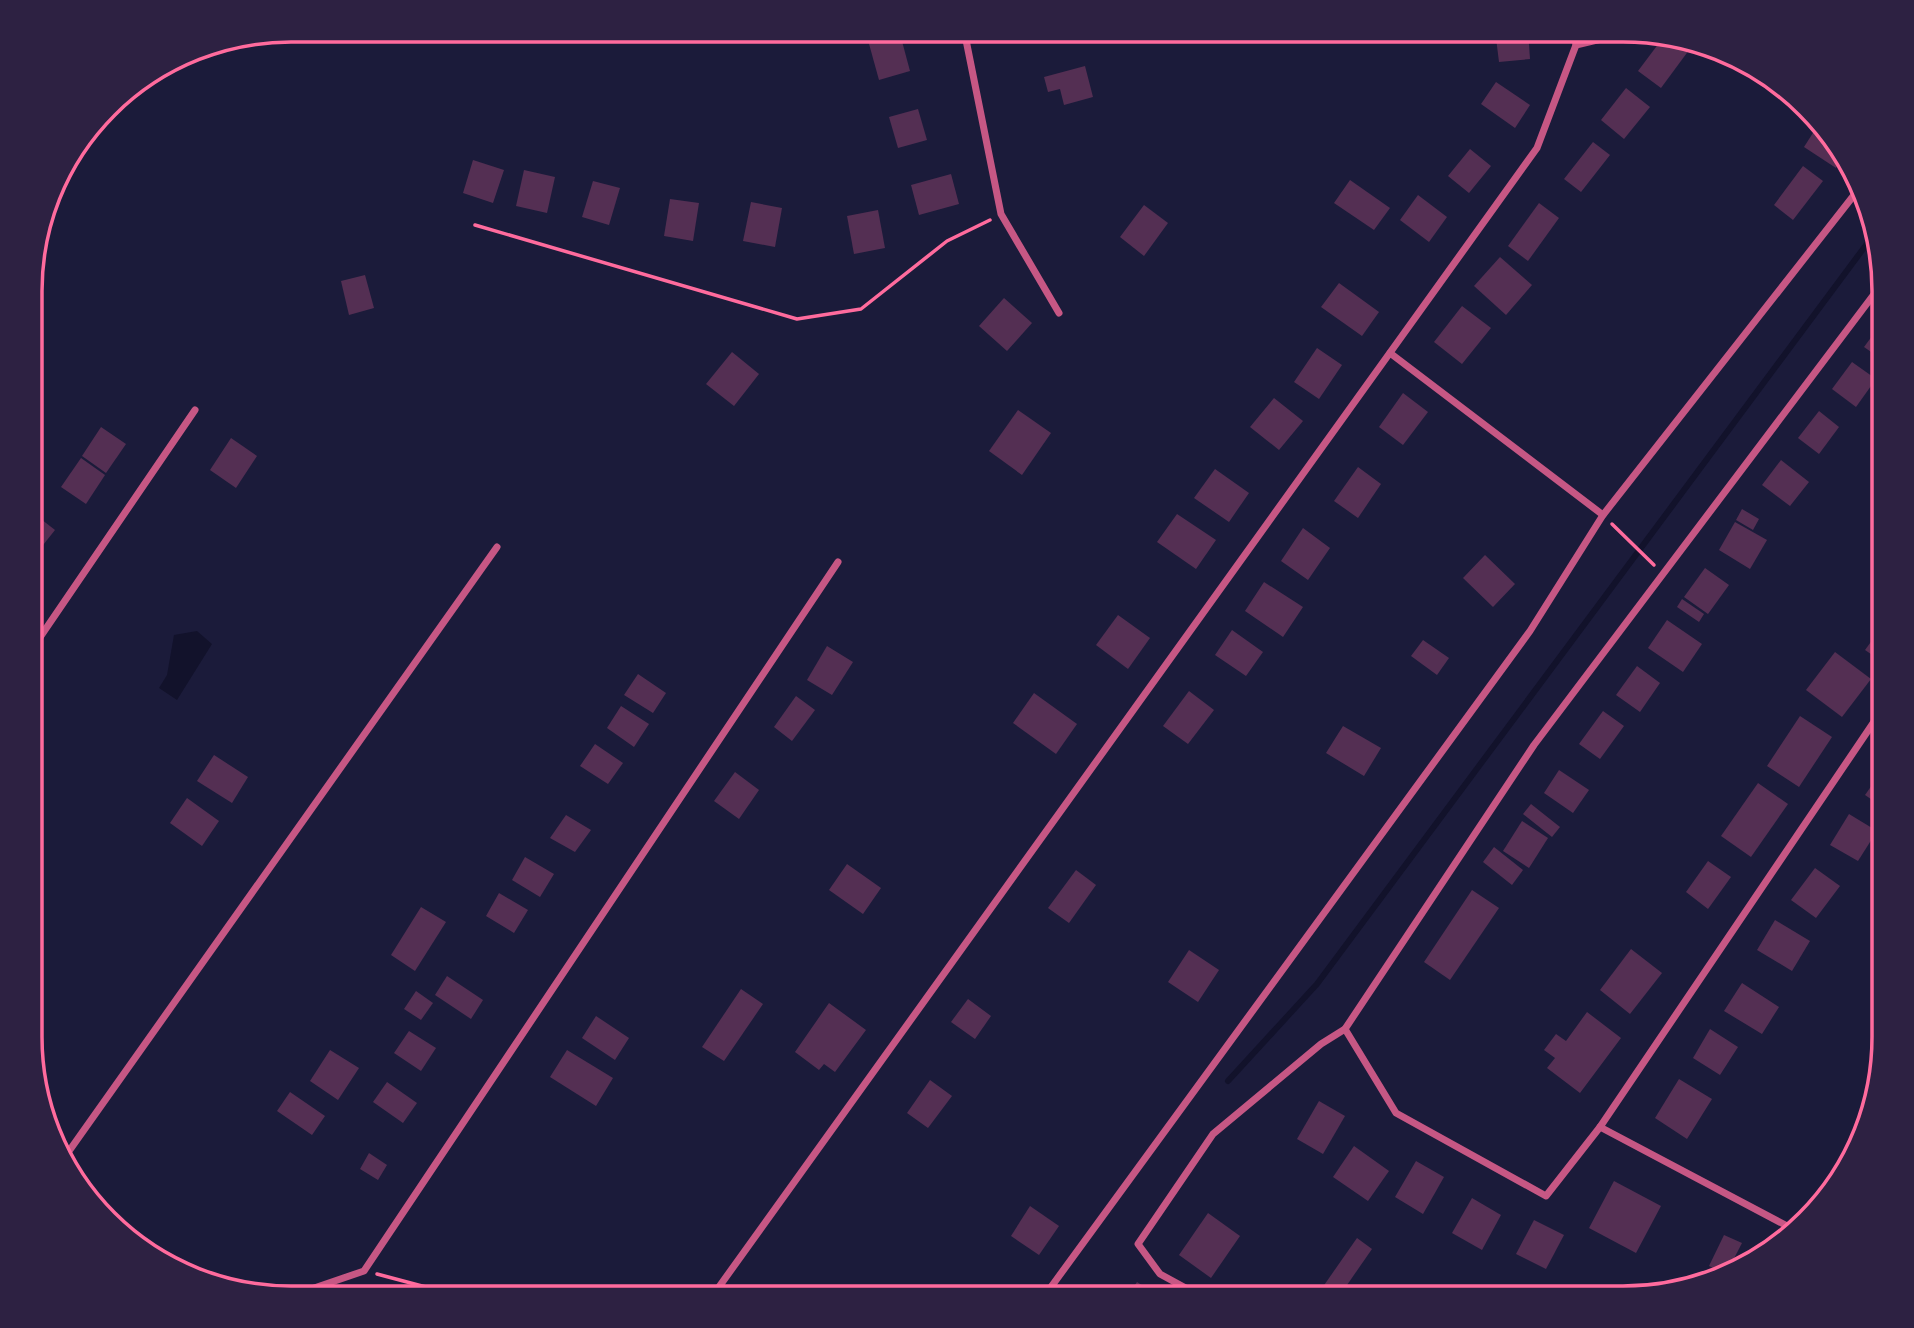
<svg xmlns="http://www.w3.org/2000/svg" width="1914" height="1328" viewBox="0 0 1914 1328" font-family="'IBM Plex Sans',sans-serif">
	<style>
		.green { fill: #2a1e3b }
		.water { fill: #12122b }
		.lines { fill: none; stroke-linecap: round; stroke-linejoin: round }
		.stream { stroke: #12122b; stroke-width: 6 }
		.building { fill: #542f53 }
		.path { stroke: #ff6b9d; stroke-width: 3.5 }
		.minor { stroke: #c65784; stroke-width: 7 }
		.rim { fill: none; stroke: #ff6b9d; stroke-width: 3.5 }
	</style>
	<rect width="100%" height="100%" fill="#1b1b3a"/>
	<!-- green -->
	<polygon class="green" points="439,1291 480,1298 345,1298"/>
	<!-- water -->
	<polygon class="water" points="197,631 212,644 177,700 159,688 167,675 174,635"/>
	<g class="lines">
		<!-- stream -->
		<polyline class="stream" points="1228,1081 1317,984 1872,237"/>
	</g>
	<!-- building -->
	<g class="building">
		<polygon points="876,30 899,30 910,71 879,80 866,33"/>
		<polygon points="1495,30 1528,30 1530,59 1499,62"/>
		<polygon points="1665,35 1682,39 1692,46 1661,88 1638,71"/>
		<polygon points="1085,66 1093,97 1064,105 1060,89 1048,92 1044,77"/>
		<polygon points="1496,82 1530,105 1515,128 1481,104"/>
		<polygon points="1626,88 1650,107 1624,139 1601,120"/>
		<polygon points="918,109 927,140 898,148 889,117"/>
		<polygon points="1818,125 1844,155 1836,168 1804,147"/>
		<polygon points="1593,142 1610,155 1581,192 1564,179"/>
		<polygon points="1470,149 1491,166 1469,193 1448,176"/>
		<polygon points="473,160 504,170 493,203 463,193"/>
		<polygon points="1803,166 1823,181 1793,220 1774,205"/>
		<polygon points="524,170 555,177 547,213 516,206"/>
		<polygon points="951,174 959,204 919,215 911,185"/>
		<polygon points="1350,180 1390,208 1374,230 1334,203"/>
		<polygon points="593,181 620,188 609,225 582,217"/>
		<polygon points="1418,195 1447,217 1429,242 1400,220"/>
		<polygon points="670,199 699,203 693,241 664,236"/>
		<polygon points="751,202 782,208 775,247 743,241"/>
		<polygon points="1539,203 1559,218 1528,261 1508,246"/>
		<polygon points="1144,205 1168,223 1144,256 1120,237"/>
		<polygon points="878,210 885,248 854,254 847,216"/>
		<polygon points="1500,257 1532,285 1506,315 1474,286"/>
		<polygon points="365,275 374,308 349,315 341,281"/>
		<polygon points="1339,283 1379,312 1362,336 1321,307"/>
		<polygon points="1004,298 1032,323 1007,351 979,326"/>
		<polygon points="1462,306 1491,328 1462,364 1434,342"/>
		<polygon points="1884,320 1884,361 1864,347"/>
		<polygon points="1317,348 1342,365 1319,399 1294,382"/>
		<polygon points="732,352 759,374 734,406 706,384"/>
		<polygon points="1852,362 1876,379 1856,407 1832,389"/>
		<polygon points="1403,393 1428,412 1403,445 1379,427"/>
		<polygon points="1274,398 1303,421 1279,450 1250,427"/>
		<polygon points="1018,410 1051,433 1022,475 989,451"/>
		<polygon points="1819,411 1839,427 1819,454 1798,438"/>
		<polygon points="101,427 126,444 106,473 82,456"/>
		<polygon points="231,438 257,456 236,488 210,470"/>
		<polygon points="81,458 105,475 86,504 61,487"/>
		<polygon points="1781,460 1809,482 1790,506 1762,485"/>
		<polygon points="1358,467 1381,484 1358,518 1334,501"/>
		<polygon points="1215,469 1249,493 1229,522 1194,498"/>
		<polygon points="1742,509 1759,519 1753,530 1736,520"/>
		<polygon points="32,512 55,530 32,559"/>
		<polygon points="1177,514 1216,540 1196,569 1157,542"/>
		<polygon points="1735,522 1767,540 1750,569 1719,550"/>
		<polygon points="1303,528 1330,548 1308,580 1281,561"/>
		<polygon points="1485,555 1515,584 1493,607 1463,578"/>
		<polygon points="1705,568 1729,585 1708,614 1684,597"/>
		<polygon points="1264,582 1303,607 1283,637 1245,611"/>
		<polygon points="1682,599 1704,614 1699,622 1677,607"/>
		<polygon points="1118,615 1150,638 1128,669 1096,645"/>
		<polygon points="1667,620 1702,644 1683,672 1648,648"/>
		<polygon points="1884,624 1884,663 1865,650"/>
		<polygon points="1232,630 1263,652 1246,676 1215,655"/>
		<polygon points="1423,640 1449,658 1437,675 1411,656"/>
		<polygon points="827,646 853,662 832,695 807,680"/>
		<polygon points="1835,652 1871,679 1842,717 1806,690"/>
		<polygon points="1637,666 1660,683 1640,712 1616,695"/>
		<polygon points="638,674 666,693 653,713 624,695"/>
		<polygon points="1189,691 1214,710 1188,744 1163,726"/>
		<polygon points="1034,693 1077,724 1056,754 1013,723"/>
		<polygon points="796,696 815,710 792,741 774,727"/>
		<polygon points="621,706 649,724 634,747 607,728"/>
		<polygon points="1603,711 1624,726 1600,759 1579,744"/>
		<polygon points="1800,716 1832,737 1799,787 1767,766"/>
		<polygon points="1343,726 1381,748 1364,776 1326,753"/>
		<polygon points="595,744 623,763 608,784 580,766"/>
		<polygon points="214,755 248,777 232,803 197,781"/>
		<polygon points="1884,768 1884,808 1865,795"/>
		<polygon points="1559,770 1589,790 1573,813 1544,793"/>
		<polygon points="735,772 759,790 739,819 714,801"/>
		<polygon points="1758,783 1788,804 1751,857 1721,836"/>
		<polygon points="187,798 219,821 202,846 170,823"/>
		<polygon points="1531,804 1560,827 1552,837 1523,814"/>
		<polygon points="1849,814 1877,831 1858,861 1830,845"/>
		<polygon points="566,815 591,830 575,852 550,838"/>
		<polygon points="1522,821 1548,838 1529,868 1503,851"/>
		<polygon points="1494,847 1523,870 1512,885 1483,862"/>
		<polygon points="525,857 554,874 540,897 512,880"/>
		<polygon points="1708,861 1731,877 1708,909 1686,892"/>
		<polygon points="847,864 881,888 863,914 829,890"/>
		<polygon points="1815,868 1840,886 1816,918 1791,900"/>
		<polygon points="1076,870 1096,885 1069,923 1048,908"/>
		<polygon points="1472,890 1499,908 1450,980 1424,962"/>
		<polygon points="499,893 528,910 514,933 486,916"/>
		<polygon points="421,907 446,922 415,971 391,955"/>
		<polygon points="1775,920 1810,941 1792,971 1757,950"/>
		<polygon points="1631,949 1662,973 1630,1014 1600,990"/>
		<polygon points="1189,950 1219,970 1198,1002 1168,982"/>
		<polygon points="447,976 483,1000 471,1019 435,995"/>
		<polygon points="1742,983 1779,1007 1762,1034 1724,1011"/>
		<polygon points="741,989 763,1004 724,1061 702,1047"/>
		<polygon points="416,991 433,1003 421,1020 404,1009"/>
		<polygon points="968,999 991,1016 975,1039 951,1022"/>
		<polygon points="829,1003 866,1030 835,1072 824,1064 819,1070 795,1052"/>
		<polygon points="1587,1012 1621,1038 1580,1093 1547,1068 1555,1058 1544,1050 1556,1034 1566,1041"/>
		<polygon points="596,1016 629,1038 615,1060 582,1038"/>
		<polygon points="1710,1029 1738,1047 1720,1075 1693,1058"/>
		<polygon points="409,1031 436,1048 421,1071 394,1053"/>
		<polygon points="330,1050 359,1068 338,1100 310,1081"/>
		<polygon points="567,1050 613,1078 596,1106 550,1077"/>
		<polygon points="1679,1079 1712,1099 1687,1139 1655,1118"/>
		<polygon points="930,1080 952,1096 928,1128 907,1113"/>
		<polygon points="387,1082 417,1103 403,1123 373,1102"/>
		<polygon points="290,1092 325,1116 312,1135 277,1111"/>
		<polygon points="1319,1101 1345,1116 1323,1154 1297,1139"/>
		<polygon points="1354,1146 1389,1171 1368,1201 1333,1177"/>
		<polygon points="369,1153 387,1165 378,1180 360,1169"/>
		<polygon points="1416,1161 1444,1177 1423,1214 1395,1197"/>
		<polygon points="1614,1181 1661,1206 1636,1253 1589,1228"/>
		<polygon points="1472,1198 1501,1215 1482,1250 1452,1233"/>
		<polygon points="1030,1206 1059,1226 1039,1255 1011,1236"/>
		<polygon points="1208,1213 1240,1236 1211,1278 1179,1255"/>
		<polygon points="1534,1220 1564,1235 1546,1269 1516,1254"/>
		<polygon points="1724,1235 1742,1243 1726,1274 1709,1266"/>
		<polygon points="1357,1238 1372,1249 1338,1298 1329,1298 1320,1291"/>
		<polygon points="1137,1282 1162,1298 1126,1298"/>
	</g>
	<g class="lines">
		<!-- path -->
		<g class="path">
			<polyline points="475,225 797,319 861,309 947,241 990,220"/>
			<polyline points="1612,524 1654,565"/>
			<polyline points="377,1274 467,1298"/>
		</g>
		<!-- minor -->
		<g class="minor">
			<polyline points="964,30 1001,214 1059,313"/>
			<polyline points="1576,45 1639,30"/>
			<polyline points="1390,353 1603,515"/>
			<polyline points="32,649 195,410"/>
			<polyline points="1345,1029 1396,1113 1546,1196 1600,1127 1884,707"/>
			<polyline points="1600,1127 1791,1228"/>
			<polyline points="62,1161 497,547"/>
			<polyline points="285,1298 364,1271 838,562"/>
			<polyline points="711,1298 1537,148 1576,45 1575,30"/>
			<polyline points="1043,1298 1530,631 1603,515 1858,190"/>
			<polyline points="1204,1298 1160,1274 1138,1244 1213,1134 1321,1044 1345,1029 1534,745 1884,281"/>
		</g>
	</g>
	<!-- crop -->
	<path d="M0 0H1914V1328H0ZM291 42H1623A249 249 0 0 1 1872 291V1037A249 249 0 0 1 1623 1286H291A249 249 0 0 1 42 1037V291A249 249 0 0 1 291 42Z" fill="#2d2142" fill-rule="evenodd"/>
	<path class="rim" d="M291 42H1623A249 249 0 0 1 1872 291V1037A249 249 0 0 1 1623 1286H291A249 249 0 0 1 42 1037V291A249 249 0 0 1 291 42Z"/>
</svg>
